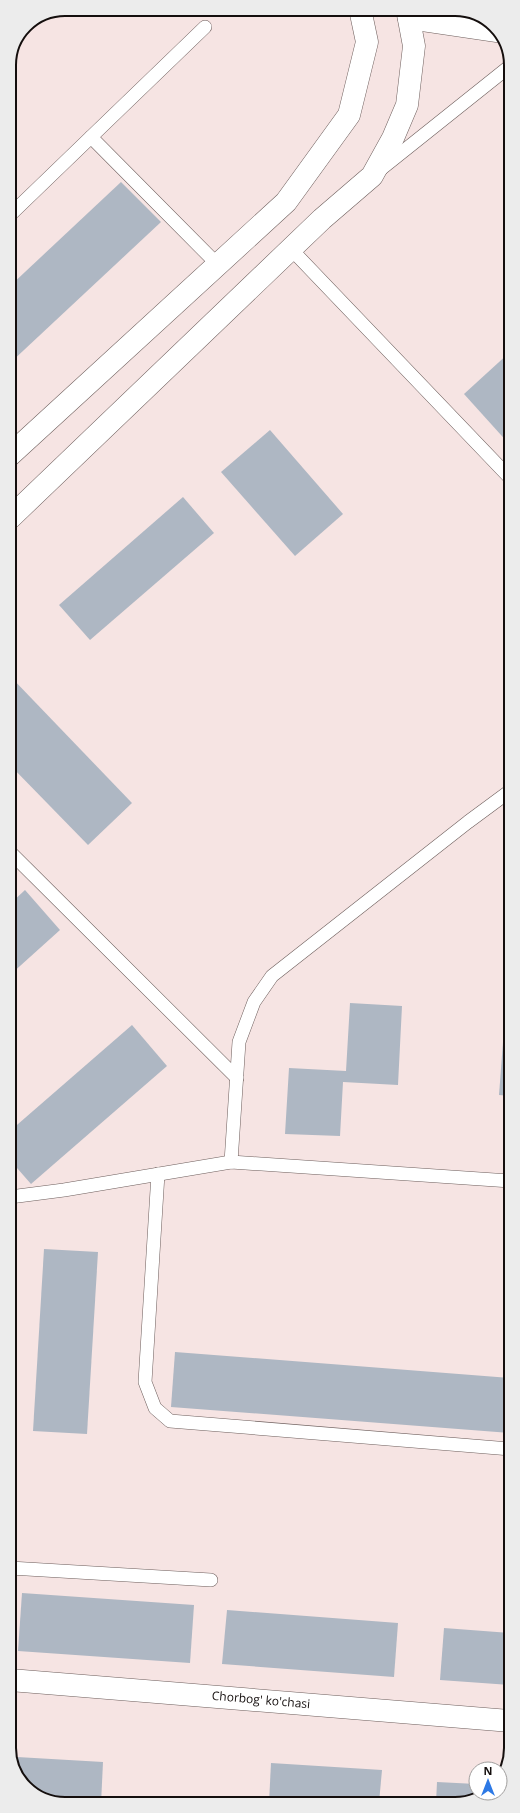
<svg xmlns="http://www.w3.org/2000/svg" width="520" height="1813" viewBox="0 0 520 1813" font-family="'Open Sans',sans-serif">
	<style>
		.building { fill: #aeb7c3 }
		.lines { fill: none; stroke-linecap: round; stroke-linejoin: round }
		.service-casing { stroke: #6d5e5c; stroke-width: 14 }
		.minor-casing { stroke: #6d5e5c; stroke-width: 23 }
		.primary-casing { stroke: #6d5e5c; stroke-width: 23 }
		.service { stroke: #fff; stroke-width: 13 }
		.minor { stroke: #fff; stroke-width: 22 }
		.primary { stroke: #fff; stroke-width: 22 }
		.labels { text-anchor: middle; stroke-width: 4; stroke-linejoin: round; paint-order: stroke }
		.street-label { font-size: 12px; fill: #140e0d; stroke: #fff }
		.rim { fill: none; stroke: #140e0d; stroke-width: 2 }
	</style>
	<rect width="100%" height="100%" fill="#f6e4e3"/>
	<!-- building -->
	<g class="building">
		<polygon points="121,182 161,222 9,364 9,287"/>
		<polygon points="510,352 510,445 464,394"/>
		<polygon points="270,430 343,514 295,556 221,472"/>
		<polygon points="183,497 214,533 90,640 59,605"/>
		<polygon points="9,675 132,803 88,845 9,764"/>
		<polygon points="25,890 60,930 10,975 10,904"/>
		<polygon points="350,1003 402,1006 398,1085 343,1082 340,1136 285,1134 289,1068 346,1071"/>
		<polygon points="505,1016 511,1016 511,1096 499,1095"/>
		<polygon points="132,1025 167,1066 31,1184 10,1160 10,1131"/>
		<polygon points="44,1249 98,1252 87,1434 33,1431"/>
		<polygon points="175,1352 511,1378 511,1433 171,1407"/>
		<polygon points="22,1593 194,1605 190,1663 18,1651"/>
		<polygon points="227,1610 398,1623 394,1677 222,1664"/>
		<polygon points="444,1628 511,1633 511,1685 440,1680"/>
		<polygon points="17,1757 103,1762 101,1804 61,1804 28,1790 17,1770"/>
		<polygon points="271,1763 382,1770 379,1803 269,1803"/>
		<polygon points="437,1782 476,1784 476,1793 482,1793 466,1803 436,1803"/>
	</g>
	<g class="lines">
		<!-- service casing -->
		<g class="service-casing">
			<g id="service">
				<polyline points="91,137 218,265"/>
				<polyline points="381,169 510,66"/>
				<polyline points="9,216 205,27"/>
				<polyline points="291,249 510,478"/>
				<polyline points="10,852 237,1078"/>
				<polyline points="231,1162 239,1042 254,1002 272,976 468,822 510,791"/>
				<polyline points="158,1174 145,1382 155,1408 170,1421 511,1449"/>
				<polyline points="10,1197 64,1190 231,1162 511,1181"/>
				<polyline points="10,1568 211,1580"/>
			</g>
		</g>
		<!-- minor casing -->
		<g class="minor-casing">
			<g id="minor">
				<polyline points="409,18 497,31"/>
				<polyline points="10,1680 511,1721"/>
			</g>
		</g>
		<!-- primary casing -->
		<g class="primary-casing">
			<g id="primary">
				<polyline points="9,456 286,202 349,115 367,42 360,9"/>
				<polyline points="9,519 322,219 372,176 393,138 407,105 414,46 407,9"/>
			</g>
		</g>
		<!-- service -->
		<use href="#service" class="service"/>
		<!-- minor -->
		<use href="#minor" class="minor"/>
		<!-- primary -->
		<use href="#primary" class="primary"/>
	</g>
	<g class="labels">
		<!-- street labels -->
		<g class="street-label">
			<text transform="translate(261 1700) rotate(5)" y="4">Chorbog' ko'chasi</text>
		</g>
	</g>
	<!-- crop -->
	<path d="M0 0H520V1813H0ZM65 16H455A49 49 0 0 1 504 65V1748A49 49 0 0 1 455 1797H65A49 49 0 0 1 16 1748V65A49 49 0 0 1 65 16Z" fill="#ececec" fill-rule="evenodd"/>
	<path class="rim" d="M65 16H455A49 49 0 0 1 504 65V1748A49 49 0 0 1 455 1797H65A49 49 0 0 1 16 1748V65A49 49 0 0 1 65 16Z"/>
	<!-- north arrow -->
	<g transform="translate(488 1781)"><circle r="19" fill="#ffffff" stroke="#a19f9e"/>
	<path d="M0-3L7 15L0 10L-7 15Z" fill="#2d79e5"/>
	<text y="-6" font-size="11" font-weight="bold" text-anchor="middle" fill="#140e0d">N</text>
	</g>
</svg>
